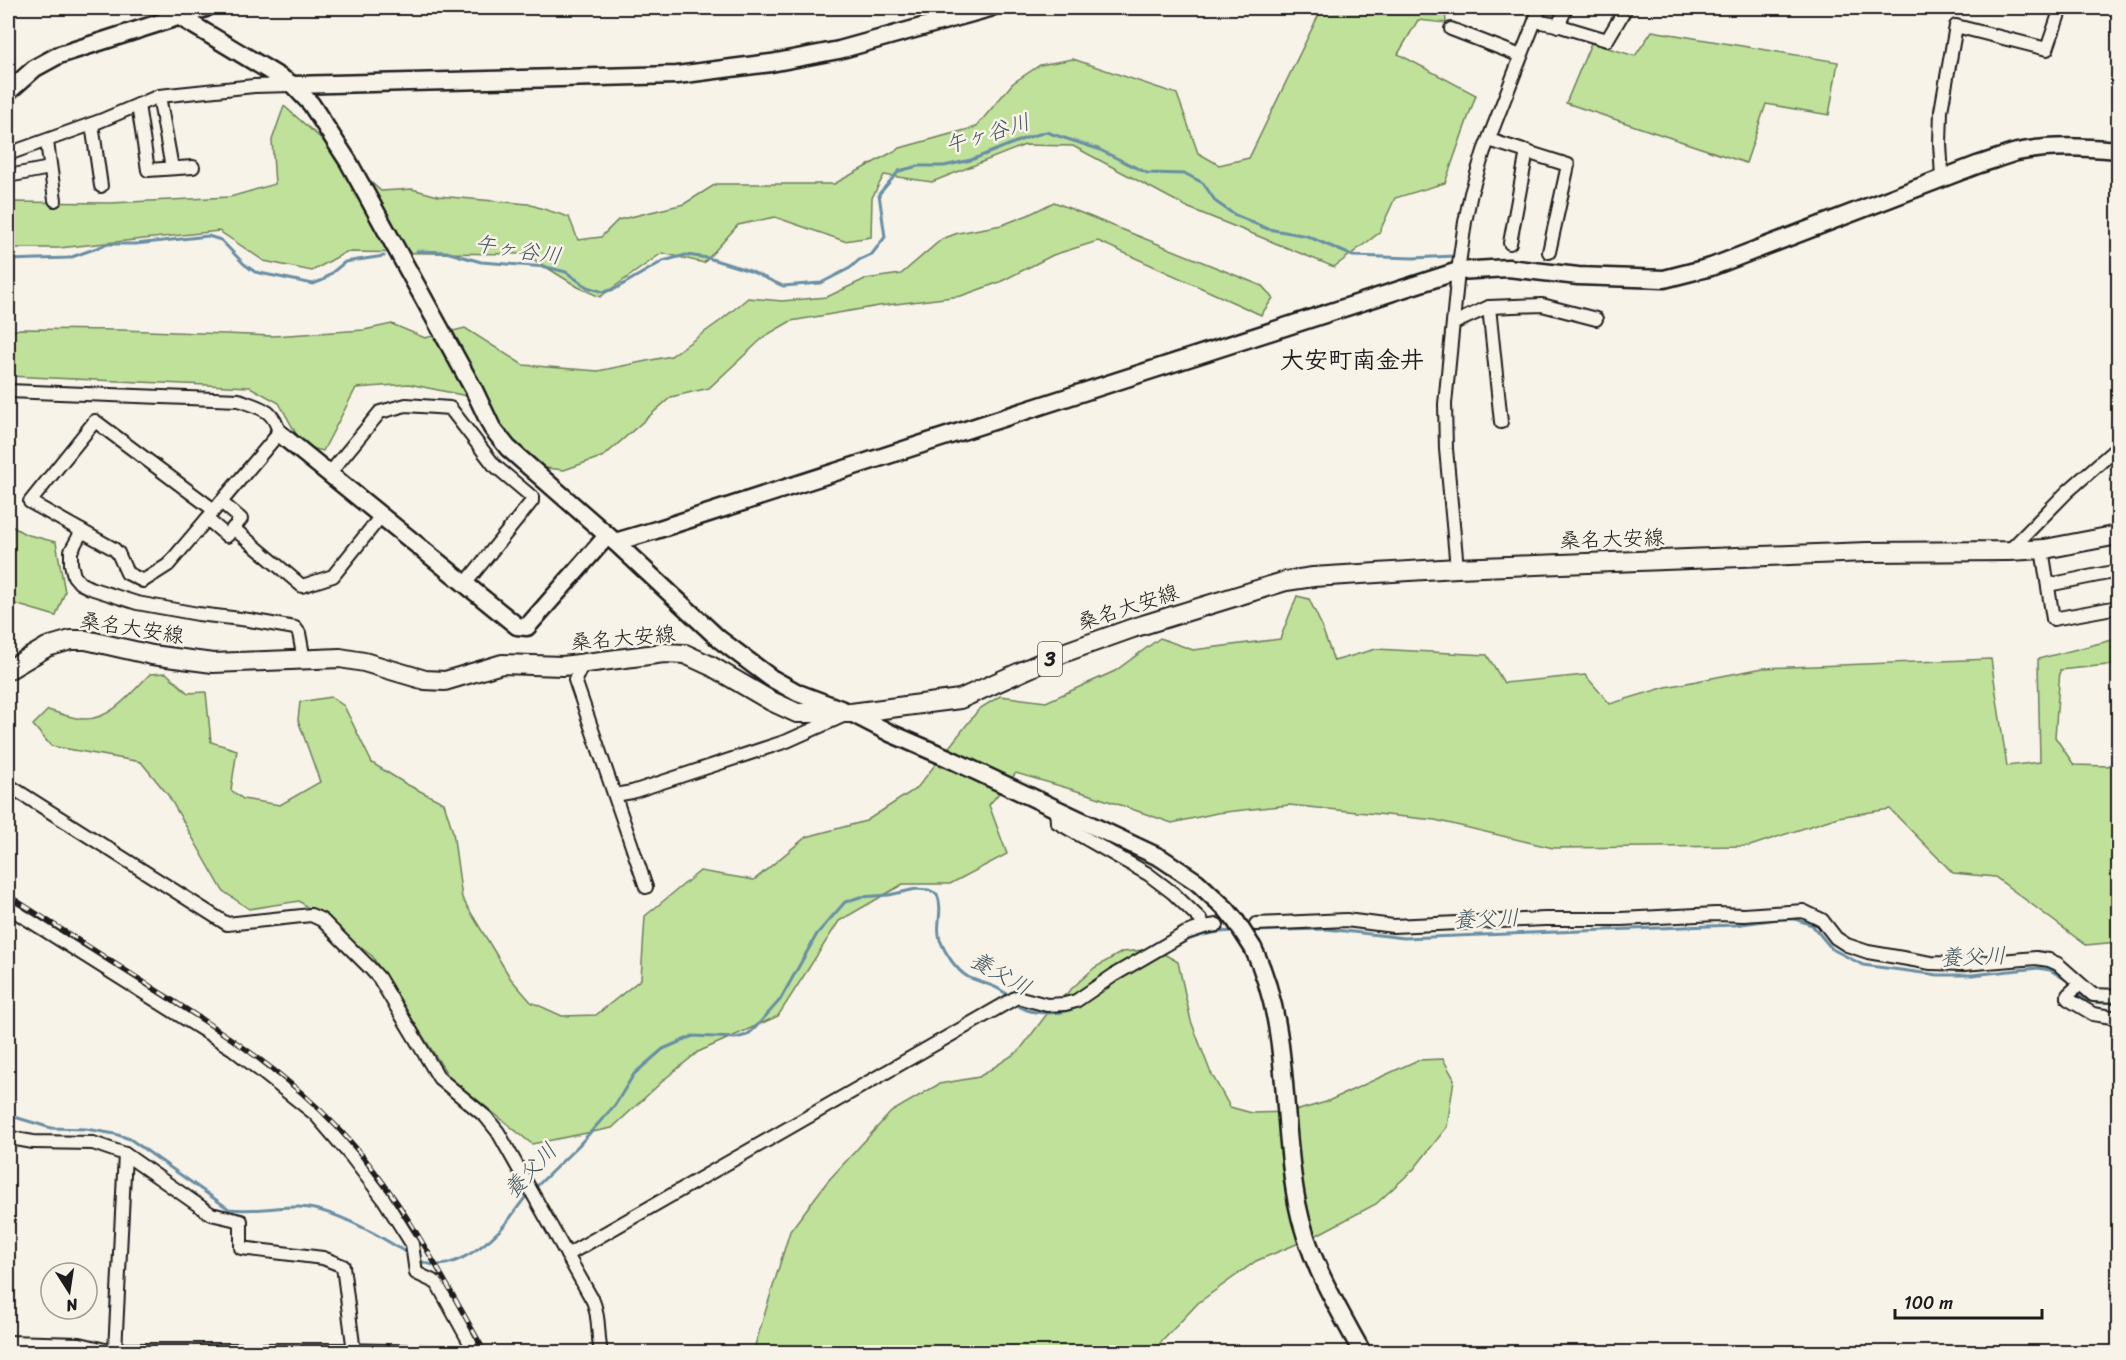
<svg xmlns="http://www.w3.org/2000/svg" width="2126" height="1360" viewBox="0 0 2126 1360" font-family="Sriracha,'Klee One',sans-serif">
	<style>
		.green { fill: #bfe19a; stroke: #6e7e5b; stroke-width: 1.5 }
		.lines { fill: none; stroke-linecap: round; stroke-linejoin: round }
		.stream { stroke: #698ea4; stroke-width: 3 }
		.street-casing { stroke: #1c1c1c; stroke-width: 16 }
		.secondary-casing { stroke: #1c1c1c; stroke-width: 21 }
		.primary-casing { stroke: #1c1c1c; stroke-width: 22 }
		.street { stroke: #f7f3e8; stroke-width: 12 }
		.secondary { stroke: #f7f3e8; stroke-width: 16 }
		.primary { stroke: #f7f3e8; stroke-width: 18 }
		.rail-casing { stroke: #1c1c1c; stroke-width: 5 }
		.rail { stroke: #f7f3e8; stroke-width: 3; stroke-dasharray: 9; stroke-linecap: butt }
		.secondary-bridge-casing { stroke: #1c1c1c; stroke-width: 21; stroke-linecap: butt }
		.secondary-bridge { stroke: #f7f3e8; stroke-width: 16 }
		.labels { text-anchor: middle; stroke-width: 5; stroke-linejoin: round; paint-order: stroke }
		.shield { fill: #f7f3e8; stroke: #5e5c59; stroke-width: 1.5 }
		.shield-label { font-size: 20px; font-weight: bold; fill: #1c1c1c }
		.street-label { font-size: 21px; fill: #1c1c1c; stroke: #f7f3e8 }
		.water-label { font-size: 22px; font-style: italic; fill: #425560; stroke: #f7f3e8 }
		.quarter-label { font-size: 24px; font-weight: bold; fill: #1c1c1c; stroke: #f7f3e8 }
	</style>
	<rect width="100%" height="100%" fill="#f7f3e8"/>
	<filter id="ink" filterUnits="userSpaceOnUse"><feTurbulence type="fractalNoise" baseFrequency=".0167" numOctaves="2"/><feDisplacementMap in="SourceGraphic" scale="12" xChannelSelector="R" yChannelSelector="G"/><feConvolveMatrix kernelMatrix="1 2 1 2 8 2 1 2 1" color-interpolation-filters="sRGB"/></filter>
	<g filter="url(#ink)">
		<!-- green -->
		<g class="green">
			<polygon points="1322,8 1445,8 1446,23 1418,20 1398,54 1476,95 1445,183 1395,198 1379,233 1334,267 1189,208 1073,146 1025,145 932,182 884,175 872,198 871,237 844,241 775,217 738,225 704,263 662,253 600,297 578,287 525,254 346,252 312,271 264,261 219,231 59,248 8,248 8,202 110,203 230,197 275,184 272,140 284,106 381,191 412,189 438,196 528,204 569,217 578,240 601,237 618,220 684,204 716,184 834,184 900,148 976,127 1013,83 1040,65 1073,59 1177,94 1198,153 1219,165 1249,158"/>
			<polygon points="1652,31 1838,62 1829,115 1766,104 1746,163 1566,103 1591,43 1635,56"/>
			<polygon points="1054,202 1262,286 1273,298 1261,315 1098,241 1053,255 1000,282 961,296 879,306 791,321 765,336 709,388 671,397 604,456 564,470 528,466 486,400 409,384 356,388 323,451 303,446 279,403 250,387 8,376 8,332 20,329 122,330 273,336 364,330 392,324 425,338 465,328 523,365 598,371 671,356 720,321 748,298 782,301 827,297 865,279 901,274 942,239 958,233 1002,225 1028,215"/>
			<polygon points="8,524 25,534 56,542 65,592 56,616 8,602"/>
			<path d="M1297,596l12,3 11,23 14,39 42,-12 111,6 17,28 81,-8 25,29 56,-17 97,-19 228,-9 16,107 33,-4 -2,-103 78,-20 1,25 -57,6 -5,67 19,28 34,1 10,-8v184l-32,3 -91,-68 -42,-4 -63,-64 -52,8 -88,29 -197,2 -118,-28 -146,-15 -72,8 -45,10 -81,-28 -75,-22 -27,32 18,49 -57,30h-47l-64,37 -61,95 -80,36 -32,26 -54,50 -80,16 -83,-67 -77,-121 -73,-55 -50,8 -26,-18 -55,-96 -27,-33 -90,-16 -18,-21 15,-15c11,3 25,9 37,9 27,0 47,-27 65,-45l16,-1 22,20 18,-1 5,50 26,8 -6,40 12,9 37,6 40,-23 -22,-62 2,-18 31,-5 13,9 28,57 34,21 38,19 9,29 9,66 49,81 20,23 31,14 34,-1 45,-36 4,-63 55,-45 54,9 52,-43 60,-16 51,-33 62,-79 21,-13 46,6 69,-31 45,-33 33,12 87,-11z"/>
			<polygon points="1155,949 1178,962 1191,1021 1210,1071 1230,1107 1252,1113 1292,1112 1326,1102 1418,1060 1443,1059 1454,1079 1447,1127 1414,1169 1376,1204 1311,1238 1256,1261 1198,1303 1152,1352 753,1352 790,1231 827,1182 891,1112 939,1084 979,1077 1019,1051 1053,1006 1094,968 1122,952"/>
		</g>
		<g class="lines">
			<!-- stream -->
			<g class="stream">
				<polyline points="417,251 446,252 481,262 546,267 566,272 587,287 603,292 615,289 663,261 686,255 708,258 750,271 783,286 821,283 850,268 859,260 872,254 885,237 879,194 899,171 918,166 944,166 971,160 1026,138 1046,132 1098,149 1147,173 1186,174 1203,183 1216,202 1235,215 1268,229 1307,236 1353,256 1413,258 1454,256"/>
				<polyline points="8,260 69,258 108,244 136,244 208,236 221,240 244,264 255,272 313,284 323,280 345,262 384,256"/>
				<polyline points="1248,931 1327,929 1404,938 1735,925 1778,919 1795,919 1812,925 1832,949 1863,965 1938,975 1972,975 2038,968 2050,970 2068,981 2072,986"/>
				<path d="M1176,946c19,-11 37,-14 59,-15"/>
				<path d="M2076,992c9,12 28,12 42,9"/>
				<path d="M1014,1002c13,14 49,14 64,4"/>
				<path d="M8,1115l43,13 35,1 29,5 15,5 99,70c23,3 45,-2 68,-2 35,0 85,30 113,48"/>
				<path d="M534,1189l45,-44 36,-40 19,-31 29,-25 30,-13 43,2 11,-3 8,-7 25,-28 37,-66 28,-32 15,-5 29,-2 27,-6 13,1 8,4c7,17 -2,32 3,46 5,13 16,30 28,37 15,7 30,8 42,20"/>
				<path d="M419,1260c26,16 62,-11 81,-30 11,-11 18,-25 29,-37"/>
			</g>
			<!-- street casing -->
			<g class="street-casing">
				<g id="street">
					<polyline points="1535,21 1557,25 1607,40 1626,8"/>
					<polyline points="1558,26 1566,8"/>
					<polyline points="1451,29 1521,56"/>
					<polyline points="159,96 172,168"/>
					<polyline points="138,105 148,170 193,167"/>
					<polyline points="92,124 101,186"/>
					<polyline points="1489,140 1568,165 1549,252"/>
					<polyline points="47,142 55,200"/>
					<polyline points="8,154 100,121 159,96 254,86 292,85"/>
					<polyline points="8,176 50,168"/>
					<polyline points="1942,178 1940,143 1941,111 1956,26 2047,49 2061,8"/>
					<polyline points="1510,243 1527,151"/>
					<polyline points="1489,307 1501,422"/>
					<polyline points="1454,323 1489,307 1542,305 1596,319"/>
					<path d="M8,391l231,9c21,8 35,9 40,33l-58,69"/>
					<polyline points="329,474 380,412 406,405 450,408 494,465 532,497 532,501 465,584"/>
					<polygon points="221,502 241,519 227,536 207,519"/>
					<polyline points="207,519 168,565 143,581 127,573 118,553 114,549 30,502 95,421 214,510"/>
					<polyline points="233,528 302,586 333,576 381,516"/>
					<polyline points="82,531 71,551 71,564 74,576 80,583 90,588 137,603 198,614 249,620 295,628 299,633 304,660"/>
					<polyline points="2042,549 2053,619 2118,607"/>
					<polyline points="2009,551 2068,491 2118,447"/>
					<polyline points="1457,568 1446,449 1445,404 1458,271 1465,222 1471,193 1484,151 1540,8"/>
					<polyline points="2048,585 2118,571"/>
					<polyline points="582,665 575,680 646,887"/>
					<path d="M8,785l219,139 84,-9 11,5 47,47 10,11 60,100 47,39 12,15 95,169c7,16 4,34 8,51"/>
					<polyline points="615,795 632,792 787,741 843,716"/>
					<polyline points="1056,809 1057,822 1148,874 1173,893 1201,920 1204,927"/>
					<polyline points="8,907 233,1049 315,1114 351,1156 383,1198 412,1244 416,1273 437,1283 470,1343 472,1352"/>
					<polyline points="1256,924 1346,920 1393,926 1545,919 1621,919 1716,914 1744,915 1803,911 1822,920 1836,938 1847,945 1868,952 1931,963 1964,964 2036,958 2049,960 2058,964 2093,995 2118,996"/>
					<polyline points="2080,984 2068,995 2068,999 2093,1014 2118,1018"/>
					<polyline points="8,1136 16,1139 33,1142 93,1143 125,1154 211,1214 241,1221 241,1248 323,1258 343,1266 354,1352"/>
					<polyline points="567,1255 1017,997 1047,1005 1065,1004 1076,1001 1114,975 1186,933 1204,927 1217,925"/>
					<polyline points="8,1342 80,1344 105,1350 341,1350 434,1352"/>
					<polyline points="115,1351 125,1154"/>
				</g>
			</g>
			<!-- secondary casing -->
			<g class="secondary-casing">
				<g id="secondary">
					<polyline points="165,8 293,85 311,104 348,161 474,390 492,428 508,448 615,542 719,639 771,678 798,693 851,713 890,733 948,758 1161,858 1197,882 1226,909 1235,920"/>
					<polyline points="293,85 677,75 771,63 839,50 990,8"/>
					<polyline points="8,92 35,68 59,55 206,8"/>
					<polyline points="279,433 517,626 527,627 607,536"/>
					<path d="M615,542l41,-12 802,-259 50,-3 70,8 86,3 47,-12 266,-102c13,-4 26,-9 40,-13 33,-7 68,-5 101,-2"/>
					<path d="M1253,948c39,80 27,170 44,255 11,56 38,100 65,149"/>
				</g>
			</g>
			<!-- primary casing -->
			<g class="primary-casing">
				<polyline id="primary" points="8,670 47,647 71,640 86,640 152,655 213,663 340,658 364,662 425,680 445,681 502,664 563,666 664,653 685,654 711,666 771,701 797,713 851,713 960,699 1063,653 1133,628 1286,581 1313,577 1457,568 1867,552 2009,551 2045,549 2118,535"/>
			</g>
			<!-- street -->
			<use href="#street" class="street"/>
			<!-- secondary -->
			<use href="#secondary" class="secondary"/>
			<!-- primary -->
			<use href="#primary" class="primary"/>
			<!-- rail casing -->
			<g class="rail-casing">
				<path id="rail" d="M8,895c50,32 100,64 150,96 64,41 128,81 180,137 62,65 103,147 147,224"/>
			</g>
			<!-- rail -->
			<use href="#rail" class="rail"/>
			<!-- secondary-bridge casing -->
			<g class="secondary-bridge-casing">
				<polyline id="secondary-bridge" points="1235,920 1253,948"/>
			</g>
			<!-- secondary-bridge -->
			<use href="#secondary-bridge" class="secondary-bridge"/>
		</g>
	</g>
	<g class="labels">
		<!-- shield labels -->
		<rect class="shield" x="1038" y="642" width="24" height="34" rx="4.5"/>
		<g class="shield-label">
			<text x="1050" y="666">3</text>
		</g>
		<!-- street labels -->
		<g class="street-label">
			<text transform="translate(1612 539) rotate(-2)" y="7">桑名大安線</text>
			<text transform="translate(1128 607) rotate(-18)" y="7">桑名大安線</text>
			<text transform="translate(132 628) rotate(9)" y="7">桑名大安線</text>
			<text transform="translate(623 638) rotate(-5)" y="7">桑名大安線</text>
		</g>
		<!-- water labels -->
		<g class="water-label">
			<text transform="translate(987 133) rotate(-17)" y="8">午ヶ谷川</text>
			<text transform="translate(518 249) rotate(9)" y="8">午ヶ谷川</text>
			<text transform="translate(1486 918) rotate(-2)" y="8">養父川</text>
			<text transform="translate(1973 956) rotate(-2)" y="8">養父川</text>
			<text transform="translate(1001 973) rotate(29)" y="8">養父川</text>
			<text transform="translate(530 1170) rotate(-47)" y="8">養父川</text>
		</g>
		<!-- quarter labels -->
		<g class="quarter-label">
			<text x="1352" y="368">大安町南金井</text>
		</g>
	</g>
	<!-- margin -->
	<rect width="2126" height="1360" fill="none" stroke="#f7f3e8" stroke-width="30"/>
	<rect x="15" y="15" width="2096" height="1330" fill="none" stroke="#1c1c1c" stroke-width="2" filter="url(#ink)"/>
	<!-- north arrow -->
	<g transform="translate(69 1291) rotate(168)"><circle r="28" fill="#f7f3e8" stroke="#9f9d96" stroke-width="1.5"/>
	<path d="M0-4.5L10 22L0 15L-10 22Z" fill="#1c1c1c"/>
	<text y="-9" font-size="16" font-weight="bold" text-anchor="middle" fill="#1c1c1c">N</text>
	</g>
	<!-- scale -->
	<path d="M1895 1309v9h147v-9" fill="none" stroke="#1c1c1c" stroke-width="3"/>
	<text x="1904" y="1309" font-size="18" fill="#1c1c1c" stroke="#f7f3e8" stroke-width="4.5" paint-order="stroke">100 m</text>
</svg>
